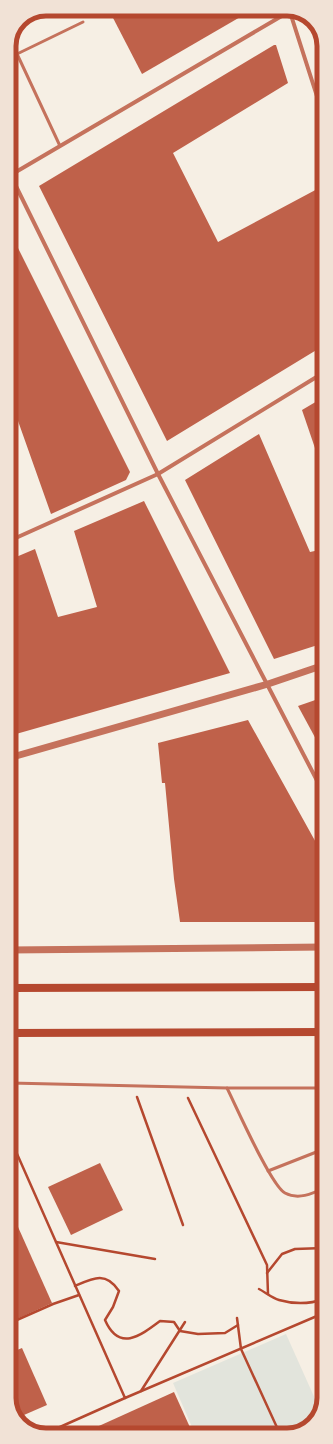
<svg xmlns="http://www.w3.org/2000/svg" width="333" height="1444" viewBox="0 0 333 1444" font-family="Barlow,sans-serif">
	<style>
		.green { fill: #e2e4dc }
		.building { fill: #bf614a }
		.lines { fill: none; stroke-linecap: round; stroke-linejoin: round }
		.path { stroke: #b5482f; stroke-width: 2.5 }
		.service { stroke: #c5725c; stroke-width: 3 }
		.minor { stroke: #c5725c; stroke-width: 4 }
		.tertiary { stroke: #c5725c; stroke-width: 7 }
		.secondary { stroke: #b5482f; stroke-width: 8 }
		.rim { fill: none; stroke: #b5482f; stroke-width: 5 }
	</style>
	<rect width="100%" height="100%" fill="#f6efe4"/>
	<!-- green -->
	<polygon class="green" points="286,1334 320,1410 315,1422 294,1434 195,1434 173,1383"/>
	<!-- building -->
	<g class="building">
		<polygon points="118,9 254,9 142,74 111,14"/>
		<polygon points="314,24 323,39 323,51"/>
		<polygon points="274,45 276,45 288,83 173,153 218,242 321,187 323,193 323,346 167,441 39,186"/>
		<polygon points="9,230 130,472 126,480 51,514 12,404 9,406"/>
		<polygon points="324,397 324,451 317,454 302,410"/>
		<polygon points="259,434 310,552 324,549 324,643 274,659 185,480"/>
		<polygon points="144,501 230,673 9,736 9,560 35,549 58,617 97,607 74,531"/>
		<polygon points="324,697 324,754 298,706"/>
		<polygon points="248,720 324,857 324,922 180,922 174,879 165,783 162,783 158,743"/>
		<polygon points="100,1163 123,1210 71,1235 48,1187"/>
		<polygon points="10,1179 16,1192 10,1195"/>
		<polygon points="10,1209 52,1303 10,1322"/>
		<polygon points="22,1348 47,1405 17,1418 10,1405 10,1353"/>
		<polygon points="324,1378 324,1398 323,1400 315,1381"/>
		<polygon points="174,1392 193,1434 79,1435"/>
	</g>
	<g class="lines">
		<!-- path -->
		<g class="path">
			<polyline points="137,1097 183,1225"/>
			<polyline points="188,1098 267,1265 268,1294"/>
			<polyline points="10,1138 125,1398 324,1313"/>
			<polyline points="56,1242 155,1259"/>
			<polyline points="267,1273 282,1254 295,1249 324,1248"/>
			<path d="M75,1286c18,-8 31,-15 44,5l-6,16 -8,13c14,32 35,16 55,1l14,1 6,9 18,3 27,-1 13,-8"/>
			<path d="M259,1289c6,3 13,9 20,11 14,4 31,4 45,-1"/>
			<polyline points="237,1318 241,1349 280,1434"/>
			<polyline points="10,1323 53,1304 79,1295"/>
			<polyline points="141,1391 185,1322"/>
			<polyline points="42,1435 125,1398"/>
		</g>
		<!-- service -->
		<g class="service">
			<polyline points="11,41 60,146"/>
			<polyline points="17,54 83,22"/>
			<polyline points="10,1083 227,1088 324,1088"/>
			<path d="M227,1088c9,18 44,98 58,105 13,7 27,1 39,-5"/>
			<polyline points="268,1171 324,1149"/>
		</g>
		<!-- minor -->
		<g class="minor">
			<polyline points="289,9 323,115"/>
			<polyline points="9,172 158,474 324,794"/>
			<polyline points="9,176 292,10"/>
			<polyline points="9,541 158,474 323,373"/>
		</g>
		<!-- tertiary -->
		<g class="tertiary">
			<polyline points="9,758 268,684 324,665"/>
			<polyline points="9,950 324,947"/>
		</g>
		<!-- secondary -->
		<g class="secondary">
			<polyline points="9,988 324,987"/>
			<polyline points="9,1033 324,1032"/>
		</g>
	</g>
	<!-- crop -->
	<path d="M0 0H333V1444H0ZM46 16H287A30 30 0 0 1 317 46V1398A30 30 0 0 1 287 1428H46A30 30 0 0 1 16 1398V46A30 30 0 0 1 46 16Z" fill="#f1e2d6" fill-rule="evenodd"/>
	<path class="rim" d="M46 16H287A30 30 0 0 1 317 46V1398A30 30 0 0 1 287 1428H46A30 30 0 0 1 16 1398V46A30 30 0 0 1 46 16Z"/>
</svg>
